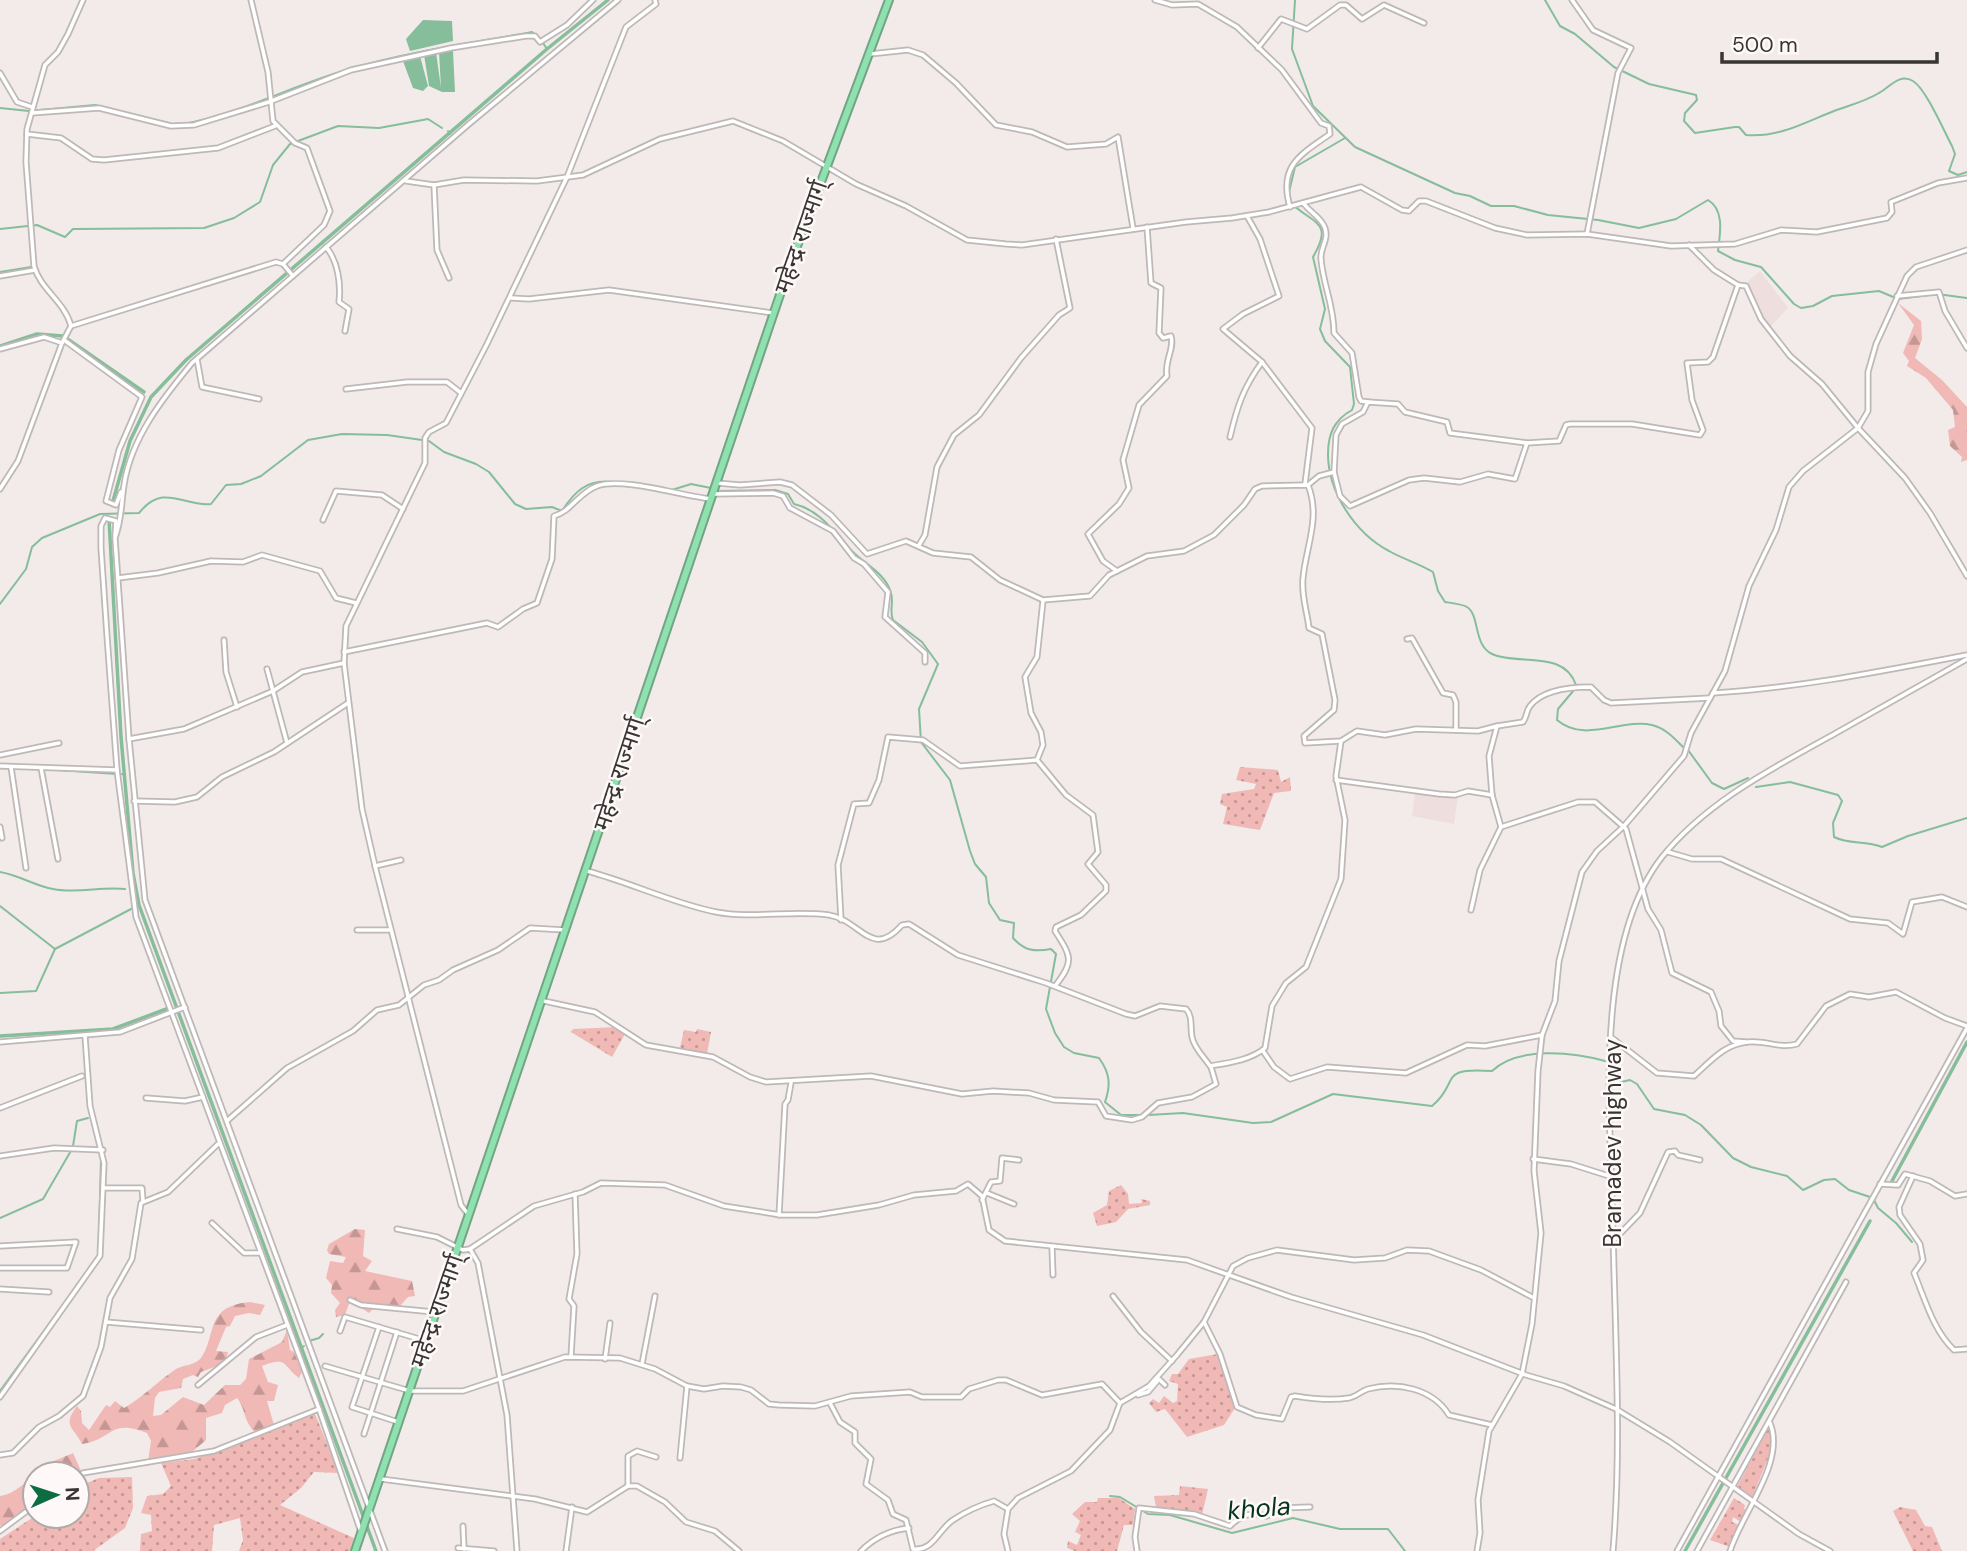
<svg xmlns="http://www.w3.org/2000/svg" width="1967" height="1551" viewBox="0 0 1967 1551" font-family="'DM Sans','Noto Sans Devanagari',sans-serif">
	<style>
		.built { fill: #eededd }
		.grass { fill: url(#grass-dots) }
		.forest { fill: url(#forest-firs) }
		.water { fill: #86bd9b }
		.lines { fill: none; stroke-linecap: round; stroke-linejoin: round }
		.stream { stroke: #86bd9b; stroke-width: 2 }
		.canal { stroke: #86bd9b; stroke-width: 3.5 }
		.minor-casing { stroke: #beb8b7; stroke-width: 7 }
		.highway-casing { stroke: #71a584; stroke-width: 10 }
		.minor { stroke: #fff; stroke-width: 3.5 }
		.highway { stroke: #8fe1af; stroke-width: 6 }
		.labels { text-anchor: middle; stroke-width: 5; stroke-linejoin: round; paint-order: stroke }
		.street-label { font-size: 24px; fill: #383535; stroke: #fef9f8 }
		.water-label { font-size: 26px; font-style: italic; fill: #05341d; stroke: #fef9f8 }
	</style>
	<defs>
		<pattern id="grass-dots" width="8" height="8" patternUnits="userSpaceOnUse" patternTransform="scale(1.75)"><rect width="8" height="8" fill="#f1b9b5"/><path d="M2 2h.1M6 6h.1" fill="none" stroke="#c49794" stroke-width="1.8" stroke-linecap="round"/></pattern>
		<pattern id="forest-firs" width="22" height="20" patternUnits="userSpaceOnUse" patternTransform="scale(1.75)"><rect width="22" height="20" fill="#f1b9b5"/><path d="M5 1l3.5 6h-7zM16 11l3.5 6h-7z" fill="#c49794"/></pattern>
	</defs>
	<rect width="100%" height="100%" fill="#f2ebea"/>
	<!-- built -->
	<g class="built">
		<polygon points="1760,271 1788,308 1769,328 1754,305 1746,283"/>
		<polygon points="1415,793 1458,796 1454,824 1412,816"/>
	</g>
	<!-- grass -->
	<g class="grass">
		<polygon points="1240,767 1278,770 1281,782 1290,777 1291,791 1274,793 1260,830 1223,824 1227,807 1220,804 1222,794 1254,789 1256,784 1236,780"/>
		<polygon points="618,1027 625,1034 612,1057 571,1032 573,1029"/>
		<polygon points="697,1029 711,1032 707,1054 680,1048 684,1030 696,1032"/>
		<polygon points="1121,1185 1128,1194 1129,1204 1142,1203 1141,1199 1150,1201 1150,1205 1128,1209 1116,1222 1097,1226 1093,1213 1107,1205 1109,1191"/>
		<polygon points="1218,1354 1235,1408 1224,1425 1187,1437 1165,1409 1156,1412 1149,1403 1153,1399 1159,1403 1164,1396 1173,1403 1177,1401 1178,1384 1169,1381 1172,1374 1178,1374 1189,1359"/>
		<polygon points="315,1414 339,1473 314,1472 301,1488 280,1505 354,1538 350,1551 239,1551 243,1540 240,1518 214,1525 212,1551 140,1551 141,1534 152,1531 151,1515 141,1513 147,1496 163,1494 171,1486 161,1463 194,1459"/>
		<polygon points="1770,1425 1775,1441 1752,1498 1737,1487"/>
		<polygon points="132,1477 133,1508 125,1528 93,1551 0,1551 0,1539 35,1516 77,1516 77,1487 99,1478"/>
		<polygon points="1180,1486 1208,1489 1202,1515 1156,1507 1154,1496 1179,1495"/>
		<polygon points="1098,1498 1119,1498 1135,1509 1133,1525 1124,1525 1117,1551 1075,1551 1067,1548 1068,1541 1077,1545 1081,1535 1075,1532 1080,1521 1072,1514 1085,1502 1097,1502"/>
		<polygon points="1734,1498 1745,1505 1744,1509 1747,1510 1741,1522 1733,1517 1732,1522 1739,1525 1730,1547 1710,1540"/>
		<polygon points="1900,1507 1916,1510 1925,1526 1932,1527 1942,1551 1913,1551 1893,1511"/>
	</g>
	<!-- forest -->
	<g class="forest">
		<polygon points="1898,303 1921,321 1922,339 1915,358 1942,380 1967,407 1967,460 1961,462 1962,457 1950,446 1948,430 1955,427 1953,410 1948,404 1926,378 1907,366 1909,361 1903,353 1914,325"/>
		<polygon points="355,1229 365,1230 363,1256 372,1261 365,1271 412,1281 415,1296 408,1297 399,1307 390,1311 374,1308 369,1313 350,1301 345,1315 336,1317 335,1310 340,1303 331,1293 332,1285 326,1278 330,1261 343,1263 346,1257 329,1254 327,1250 329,1244"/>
		<path d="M250,1302l15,3 -5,10 -11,-2 -14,3 -5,10 -4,1 -10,24 12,1 -3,11 -24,9 -3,5 -5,-2 -10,4 -2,9 -22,4 -4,6 -2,18 8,-1 22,-18 21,8 21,-20h15l6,-6 3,-20 33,-17 5,-12 3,20 4,2 8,20 -3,6c-17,-13 -11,-22 -37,-12l6,16 10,3 -4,16h-7l7,24 -19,7c-12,-11 -9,-23 -18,-34l-12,7 -3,8 -16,5v22l-20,17 -38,4 3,-20 -4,-8c-38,-15 -33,6 -65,11 -9,-18 -20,-18 -5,-38l4,5 1,12 7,7 17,-25 4,2 5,-6 9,7c19,-11 34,-27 52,-39 7,-4 20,-4 25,-11 16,-22 3,-52 49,-56z"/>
		<path d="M73,1453l9,20 -5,3 -42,-2v30l-31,24 -4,-3v-29c20,-3 30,-21 47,-31 7,-5 18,-8 26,-12z"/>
	</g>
	<!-- water -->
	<g class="water">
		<polygon points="423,20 452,21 453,41 410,51 406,39"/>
		<polygon points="453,51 455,92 442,92 429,86 424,55 436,52 441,88 439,52"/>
		<polygon points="420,56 428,86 423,91 413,88 403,61"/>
	</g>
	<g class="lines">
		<!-- stream -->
		<g class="stream">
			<path d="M1295,0l-3,49 21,57 42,41 100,46 15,3 21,10h23l34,9 50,5 41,8 37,-9 32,-19c17,10 12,34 10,51l17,9 26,7 33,37 7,4 12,-2 19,-10 47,-5 19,8 39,-5 30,4"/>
			<path d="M1545,0l15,26 15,8 39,33 35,17 47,11 1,5 -12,13 -1,8 11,12 40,-6h4l7,8c33,3 59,-13 88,-24 16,-6 30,-9 45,-18 11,-6 20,-20 34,-12 13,8 31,50 39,65l3,8 -6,17 9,4 9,-3"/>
			<polyline points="543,43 547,49"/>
			<polyline points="0,108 29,111 95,105 168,123"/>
			<path d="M184,124c59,-11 111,-40 169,-56 59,-17 119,-25 179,-36l8,7"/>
			<polyline points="448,131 450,134"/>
			<path d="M1345,138l-50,29 -6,25 2,11c23,22 43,18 22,54l12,52 -5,20 5,12 25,26 4,37 -2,6c-18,10 -24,24 -24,44 0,38 27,79 61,97 14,8 29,12 44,21l5,19 7,11c6,1 17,2 22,5 13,8 6,38 25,47 26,12 72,-5 84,31"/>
			<polyline points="0,229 37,225 65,237 73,229 204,228 234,218 260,202 273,165 290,144 338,126 379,128 428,119 442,128"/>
			<polyline points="0,272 31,267"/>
			<polyline points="621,483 643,485"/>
			<polyline points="672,490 691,484 711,488"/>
			<path d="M716,491l59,-1 13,4 6,10c27,6 41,30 59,48 13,13 33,22 38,41 3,9 -2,18 2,27l29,22 16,22 -19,45 2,33 29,38 20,71 5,13 11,13 3,26 11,17 14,3 -1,15c12,13 22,14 38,11l5,5 -10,55 9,24 9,14 10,6 25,5c11,15 12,27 6,44l16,13h21"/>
			<path d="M0,604l26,-35 6,-22 10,-9 58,-24 39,-1c25,-31 44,-6 72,-9l15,-19 15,-1 20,-8 47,-36 34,-6 45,1 42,6 15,11 32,12 13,8 26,32 11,5 26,-2 10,4c12,-19 25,-32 50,-29"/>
			<path d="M1574,690l-16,19 -1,11c28,24 64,-2 95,5 13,3 22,13 31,22"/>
			<polyline points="1688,750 1712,783 1724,789 1748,778"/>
			<polyline points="43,769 117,774"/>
			<polyline points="122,774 125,775"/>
			<path d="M1756,787l34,-5 48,13 4,6 -9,22 1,14c16,8 31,3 48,10l26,-11 59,-18"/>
			<path d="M0,872c19,3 35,14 53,17 25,5 49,-3 72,0"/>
			<polyline points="0,906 55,949 131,909"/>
			<polyline points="0,993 36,991 55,949"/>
			<polyline points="83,1031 88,1103"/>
			<polyline points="1612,1068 1621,1082 1630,1080 1637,1084 1654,1109 1685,1115 1701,1125 1733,1158 1751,1167 1787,1176 1803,1190 1824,1180 1835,1179 1849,1190 1873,1198 1878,1208 1896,1223 1912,1242"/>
			<path d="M1148,1115l35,-2 70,10 18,-1 62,-28 99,12c29,-24 4,-39 60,-35 26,-25 81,-19 113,-10"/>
			<polyline points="73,1146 77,1121 88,1118"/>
			<polyline points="0,1218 43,1199 72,1149"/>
			<polyline points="99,1238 101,1160"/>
			<polyline points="309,1341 319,1338 323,1334"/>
			<polyline points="301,1348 304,1346"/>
			<polyline points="0,1391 65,1302"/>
			<polyline points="1110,1496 1120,1497 1148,1514 1170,1515 1232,1533 1293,1518 1340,1529 1388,1529 1405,1551"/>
		</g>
		<!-- canal -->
		<g class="canal">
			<polyline points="66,338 144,392"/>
			<polyline points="0,346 37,334 63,336"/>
			<polyline points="113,501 130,441 151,397 186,360 547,49 608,0"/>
			<polyline points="109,519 121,737 133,873 139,905 376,1551"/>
			<polyline points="0,1036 113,1029 169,1008"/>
			<polyline points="1892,1181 1967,1042"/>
			<polyline points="1685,1551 1870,1221"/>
		</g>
		<!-- minor casing -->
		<g class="minor-casing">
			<g id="minor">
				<polyline points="251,0 268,72 273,121 295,143 307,148 330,211 324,225 283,264"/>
				<path d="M1155,0l17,5 26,-1 39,23 45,43 39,53 8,3 1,8c-30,21 -52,32 -40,73"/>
				<polyline points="1572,0 1593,30 1631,48 1618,73 1587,234"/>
				<polyline points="1258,48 1281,19 1307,29 1340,5 1346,5 1362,19 1384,5 1424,23"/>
				<polyline points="870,54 908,50 923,55 956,83 996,125 1032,132 1067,147 1106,144 1118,137 1133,228"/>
				<polyline points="0,73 17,102 32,107"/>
				<polyline points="32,113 99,108 171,126 194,125 269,102 351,70 451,48 526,36 535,36 540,42 567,25 593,0"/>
				<polyline points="27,134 61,138 92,159 104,160 218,148 275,126"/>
				<polyline points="406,181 434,185 464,180 537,181 583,175 660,139 733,121 783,141 856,184 906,206 967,240 1006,244 1022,245 1186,222 1232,218 1269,212 1361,187 1402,210 1409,211 1419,201 1426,201 1495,228 1527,235 1587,234 1671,246 1735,244 1781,230 1817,232 1887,218 1892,212 1891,202 1938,183 1967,178"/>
				<polyline points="434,185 437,250 449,278"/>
				<path d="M1304,204c6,8 18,14 21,24 4,13 -5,19 -4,31 2,26 13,46 13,74l18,20 7,44 2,4 7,1"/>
				<polyline points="1247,216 1260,239 1279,296 1243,314 1223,329 1262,362 1312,428 1305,484"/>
				<polyline points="1689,245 1714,270 1738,285"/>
				<path d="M326,247c12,14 15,37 13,55l10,7 -4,22"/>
				<polyline points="0,276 35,270"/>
				<polyline points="1897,296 1939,292 1945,311 1967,348"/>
				<polyline points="511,298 529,299 609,290 773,313"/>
				<polyline points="71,326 276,262 283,264 293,276"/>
				<polyline points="64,340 142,397 119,450 106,501 116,505 121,492"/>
				<path d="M0,349l44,-12 18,6 9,-17c-6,-24 -31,-37 -37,-60l-8,-104 1,-33 18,-64 13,-13 10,-18 15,-34"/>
				<polyline points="197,359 202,387 259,399"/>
				<polyline points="346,389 407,382 447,382 461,393"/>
				<path d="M1230,437c7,-30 13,-49 32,-75"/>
				<polyline points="1334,472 1340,496 1350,506 1409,480 1424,478 1460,482 1488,474 1515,479 1527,443"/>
				<path d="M717,483l23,2 40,-3 12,3 39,30 36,39 39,-13 27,12 38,4 29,23 43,20 47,-4 19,-21 38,-19 37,-5 30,-16 30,-30 11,-16 7,-3 46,-1c13,33 -2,61 -5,93 -2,17 4,33 6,50l13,6 13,66 -1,10 -30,26 1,7 36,-2 16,-10 28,4 31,-6 62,2 19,-5 -8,30 3,39 9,32 77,-25h17l31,27 22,80 13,21 11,43 39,19 8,19 2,15 12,15 13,1"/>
				<polyline points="1308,485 1319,476 1334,472 1336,435 1342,424 1363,412 1368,402 1398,404 1405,412 1447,422 1450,433 1527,443 1559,441 1566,425 1570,424 1632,424 1700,435 1703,430 1692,400 1687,363 1708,362 1713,357 1738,285 1746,286 1761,319 1790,356 1822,384 1858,428 1905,478 1930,513 1967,576"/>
				<polyline points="0,489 18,461 62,343"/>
				<polyline points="712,494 773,493 783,496 790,508 833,531 854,558 864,564 888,592 885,617 925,653 925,662"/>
				<polyline points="323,520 336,491 382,495 403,509"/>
				<polyline points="115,536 116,521 105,518 101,526 101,548 107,636 117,770 136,917 319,1409 361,1532"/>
				<polyline points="919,545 925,535 937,467 954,435 979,415 1021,358 1059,315 1070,308 1056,239"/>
				<path d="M1117,571l-14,-10 -15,-27 31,-30 10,-16 -6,-28 16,-55 28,-29c-3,-15 8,-28 4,-40l-8,2 -4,-5 2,-45 -10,-5 -4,-56"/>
				<polyline points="118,578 158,573 211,561 243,562 262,555 320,571 336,598 356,603"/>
				<path d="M1043,601l-6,56 -12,20 6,36 10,19 2,13 -6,15 29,35 27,20 5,37 -10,12 18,21v6l-25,24 -25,12 -1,4c16,25 20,30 0,55"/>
				<polyline points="1407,639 1412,638 1443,693 1453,695 1456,702 1456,730"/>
				<polyline points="224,640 226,672 237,707"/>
				<path d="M344,652l143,-29 11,4 25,-18 14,-6 15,-44 2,-43c18,-5 24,-23 43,-30 27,-9 84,10 114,13"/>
				<polyline points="267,669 287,743"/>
				<path d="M1713,693c85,-5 170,-22 254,-38"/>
				<path d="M1497,726l26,-4c4,-5 3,-11 7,-16 13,-17 41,-19 61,-19l13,13 7,3 99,-5"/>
				<polyline points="129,739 184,729 273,691 302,672 344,663"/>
				<polyline points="0,755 59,743"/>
				<polyline points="0,766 117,770"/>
				<polyline points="11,767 26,868"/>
				<polyline points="41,768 58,859"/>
				<polyline points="1336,780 1439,794 1455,795 1468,791 1492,795"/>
				<polyline points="134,801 175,802 197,797 222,777 274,752 348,703"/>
				<polyline points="0,827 2,838"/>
				<polyline points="1668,852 1692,859 1721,859 1850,919 1888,923 1903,934 1912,902 1942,897 1967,907"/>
				<polyline points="375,866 401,860"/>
				<path d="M587,871c42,11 88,33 129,41 37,7 75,-2 113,3 32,5 42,45 73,10l7,-1 49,31 88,28 80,31 9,2 25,-10 26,3c7,7 4,18 6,28 2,11 12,20 18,29 18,-3 41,-6 55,-18l7,-42 14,-23 20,-16 35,-88 4,-59 -9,-44 5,-35"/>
				<polyline points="1471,910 1480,870 1501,827"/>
				<polyline points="841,920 838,865 854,804 869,803 879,780 888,737 923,740 960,766 1037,760"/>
				<polyline points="357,930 389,930"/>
				<polyline points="544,1001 595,1012 646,1045 713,1057 750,1077 766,1082 871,1076 962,1094 993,1091 1029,1093 1054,1100 1098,1102 1106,1116 1132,1120 1142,1117 1158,1103 1192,1097 1216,1084 1211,1067"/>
				<path d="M1612,1038l45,35 37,3c16,-14 30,-32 54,-34 17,-2 32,7 49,2l29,-38 24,-12 19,3 27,-5 49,26 22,8"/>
				<polyline points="0,1042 120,1032 185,1007"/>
				<polyline points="1263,1051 1274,1067 1290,1079 1327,1067 1406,1073 1467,1045 1485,1046 1542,1035"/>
				<polyline points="146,1098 185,1101 203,1097"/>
				<polyline points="0,1108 82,1076"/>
				<polyline points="228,1120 287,1068 353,1031 377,1010 399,1005 424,985 439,980 453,970 498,950 530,928 565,930"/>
				<polyline points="0,1156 54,1148 103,1150"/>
				<polyline points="1533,1159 1571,1164 1612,1177"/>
				<path d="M1913,1176l-14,31 1,8 20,29 3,16 -9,13c11,26 19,57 40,77l13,-1"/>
				<polyline points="1880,1184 1898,1185 1905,1174 1930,1181 1955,1196 1967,1194"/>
				<polyline points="104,1188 142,1188 143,1201"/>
				<polyline points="987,1193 1014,1204"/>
				<polyline points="982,1200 991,1182 1000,1181 1002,1158 1019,1160"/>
				<polyline points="468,1214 461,1205 375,866 362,809 344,663 346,626 425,463 425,438 429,432 446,423 487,344 567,177 626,27 656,4 655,0"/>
				<polyline points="779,1215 785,1104 788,1100 791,1083"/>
				<polyline points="212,1223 244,1253 260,1253"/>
				<polyline points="397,1229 437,1237 463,1250 470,1249 534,1206 583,1192 601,1183 665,1185 724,1206 781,1215 817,1215 879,1205 914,1195 956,1191 968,1184 982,1196 989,1230 1005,1241 1187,1260 1291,1297 1423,1335 1526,1375 1564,1386 1616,1409 1670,1442 1799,1534 1830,1551"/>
				<polyline points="1613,1241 1640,1213 1668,1152 1675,1151 1678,1155 1700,1160"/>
				<polyline points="0,1246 76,1242 67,1268 0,1268"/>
				<polyline points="1052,1248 1053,1275"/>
				<polyline points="470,1249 478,1263 507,1415 517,1551"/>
				<polyline points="0,1289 49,1292"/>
				<polyline points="1113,1296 1141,1332 1172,1361"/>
				<polyline points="350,1300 361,1305 434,1312"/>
				<polyline points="106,1322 201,1330"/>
				<path d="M1204,1322l16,32 17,53 19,8 26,4 9,-22 4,-1c18,3 35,5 54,2 7,-1 12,-7 19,-9 30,-8 65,0 81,26l43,10"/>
				<polyline points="379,1327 352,1407 398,1422"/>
				<polyline points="340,1331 345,1317 426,1341"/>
				<polyline points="571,1356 574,1306 569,1299 577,1254 575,1194"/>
				<polyline points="605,1359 610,1323"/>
				<polyline points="642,1364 655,1296"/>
				<polyline points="325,1366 410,1391 463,1391 565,1357 620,1358 655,1369 687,1386 704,1389 723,1386 741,1387 751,1390 769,1404 779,1405 815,1406 851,1396 910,1392 922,1397 961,1397 969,1389 998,1380 1006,1380 1042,1395 1102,1384 1120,1403"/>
				<polyline points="198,1385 256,1337 287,1325"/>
				<polyline points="1138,1395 1148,1392 1159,1379 1165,1385"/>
				<polyline points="0,1397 100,1256 104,1163 90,1106 85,1036"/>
				<path d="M830,1403l10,19 15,10v11l16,16 -5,25 22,16 5,14 13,6 7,29c21,2 25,-19 40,-29 12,-8 27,-15 41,-19l14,8"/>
				<polyline points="364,1434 397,1332"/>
				<polyline points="0,1455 13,1453 39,1427 59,1416 83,1396 101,1347 110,1298 132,1259 141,1203 168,1192 218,1144"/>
				<polyline points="680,1458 687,1386"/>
				<polyline points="77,1478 83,1473 214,1451 319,1409"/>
				<polyline points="381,1479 535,1499 587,1512 628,1486 637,1486 665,1502 686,1522 715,1531 739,1551"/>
				<polyline points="628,1486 628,1456 637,1451 656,1457"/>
				<polyline points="463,1526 464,1549"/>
				<polyline points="0,1531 35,1505"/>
				<polyline points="458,1548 494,1551"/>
				<path d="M385,1551l-240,-651 -16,-161 -14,-201c7,-19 6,-34 9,-53 7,-47 39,-87 68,-122l277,-239 149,-124"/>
				<polyline points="566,1551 572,1507"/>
				<path d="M861,1551c13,-13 29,-21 48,-23"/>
				<polyline points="1008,1551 1004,1534 1008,1509 1018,1498 1071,1471 1110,1430 1120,1403 1149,1386 1177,1355 1204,1322 1233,1266 1248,1258 1277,1250 1354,1260 1385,1258 1407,1250 1429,1251 1481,1270 1532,1297"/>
				<path d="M1137,1551l-2,-14 4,-29 55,6 36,12c12,-12 20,-14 37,-10l14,-8 29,-1"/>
				<polyline points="1477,1551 1480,1533 1478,1500 1489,1431 1522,1374 1532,1324 1541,1233 1534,1171 1538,1071 1542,1035 1555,1001 1559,961 1582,872 1597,851 1624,826 1684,756 1691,733 1725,671 1749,586 1776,530 1789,487 1803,471 1858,428 1868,411 1868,372 1876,344 1907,276 1916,267 1967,250"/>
				<path d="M1613,1551c9,-107 2,-215 0,-322 -2,-107 -21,-283 49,-372 45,-56 113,-90 174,-124 44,-25 87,-49 131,-74"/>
				<polyline points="1677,1551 1967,1028"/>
				<polyline points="1697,1551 1846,1282"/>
				<path d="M1730,1551c12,-38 56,-89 40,-128"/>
			</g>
		</g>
		<!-- highway casing -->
		<g class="highway-casing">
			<polyline id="highway" points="355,1551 790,265 889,0"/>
		</g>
		<!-- minor -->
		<use href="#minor" class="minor"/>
		<!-- highway -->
		<use href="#highway" class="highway"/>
	</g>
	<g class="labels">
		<!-- street labels -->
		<g class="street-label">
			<text transform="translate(801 237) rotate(-71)" y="8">महेन्द्र राज्मार्ग्</text>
			<text transform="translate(619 774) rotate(-72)" y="8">महेन्द्र राज्मार्ग्</text>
			<text transform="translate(1613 1143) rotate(-90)" y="8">Bramadev highway</text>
			<text transform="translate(437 1311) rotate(-71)" y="8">महेन्द्र राज्मार्ग्</text>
		</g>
		<!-- water labels -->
		<g class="water-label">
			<text transform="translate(1259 1508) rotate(-5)" y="9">khola</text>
		</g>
	</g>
	<!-- north arrow -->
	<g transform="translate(56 1495) rotate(87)"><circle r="33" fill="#fef9f8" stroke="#afabaa" stroke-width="2"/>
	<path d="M0-5L12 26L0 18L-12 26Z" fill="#0d6c41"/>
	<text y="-10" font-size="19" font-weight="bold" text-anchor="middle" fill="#383535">N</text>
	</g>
	<!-- scale -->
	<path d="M1722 52v10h215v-10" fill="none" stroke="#383535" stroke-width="3.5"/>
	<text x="1732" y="52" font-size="21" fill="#383535" stroke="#fef9f8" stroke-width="5" paint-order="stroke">500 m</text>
</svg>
